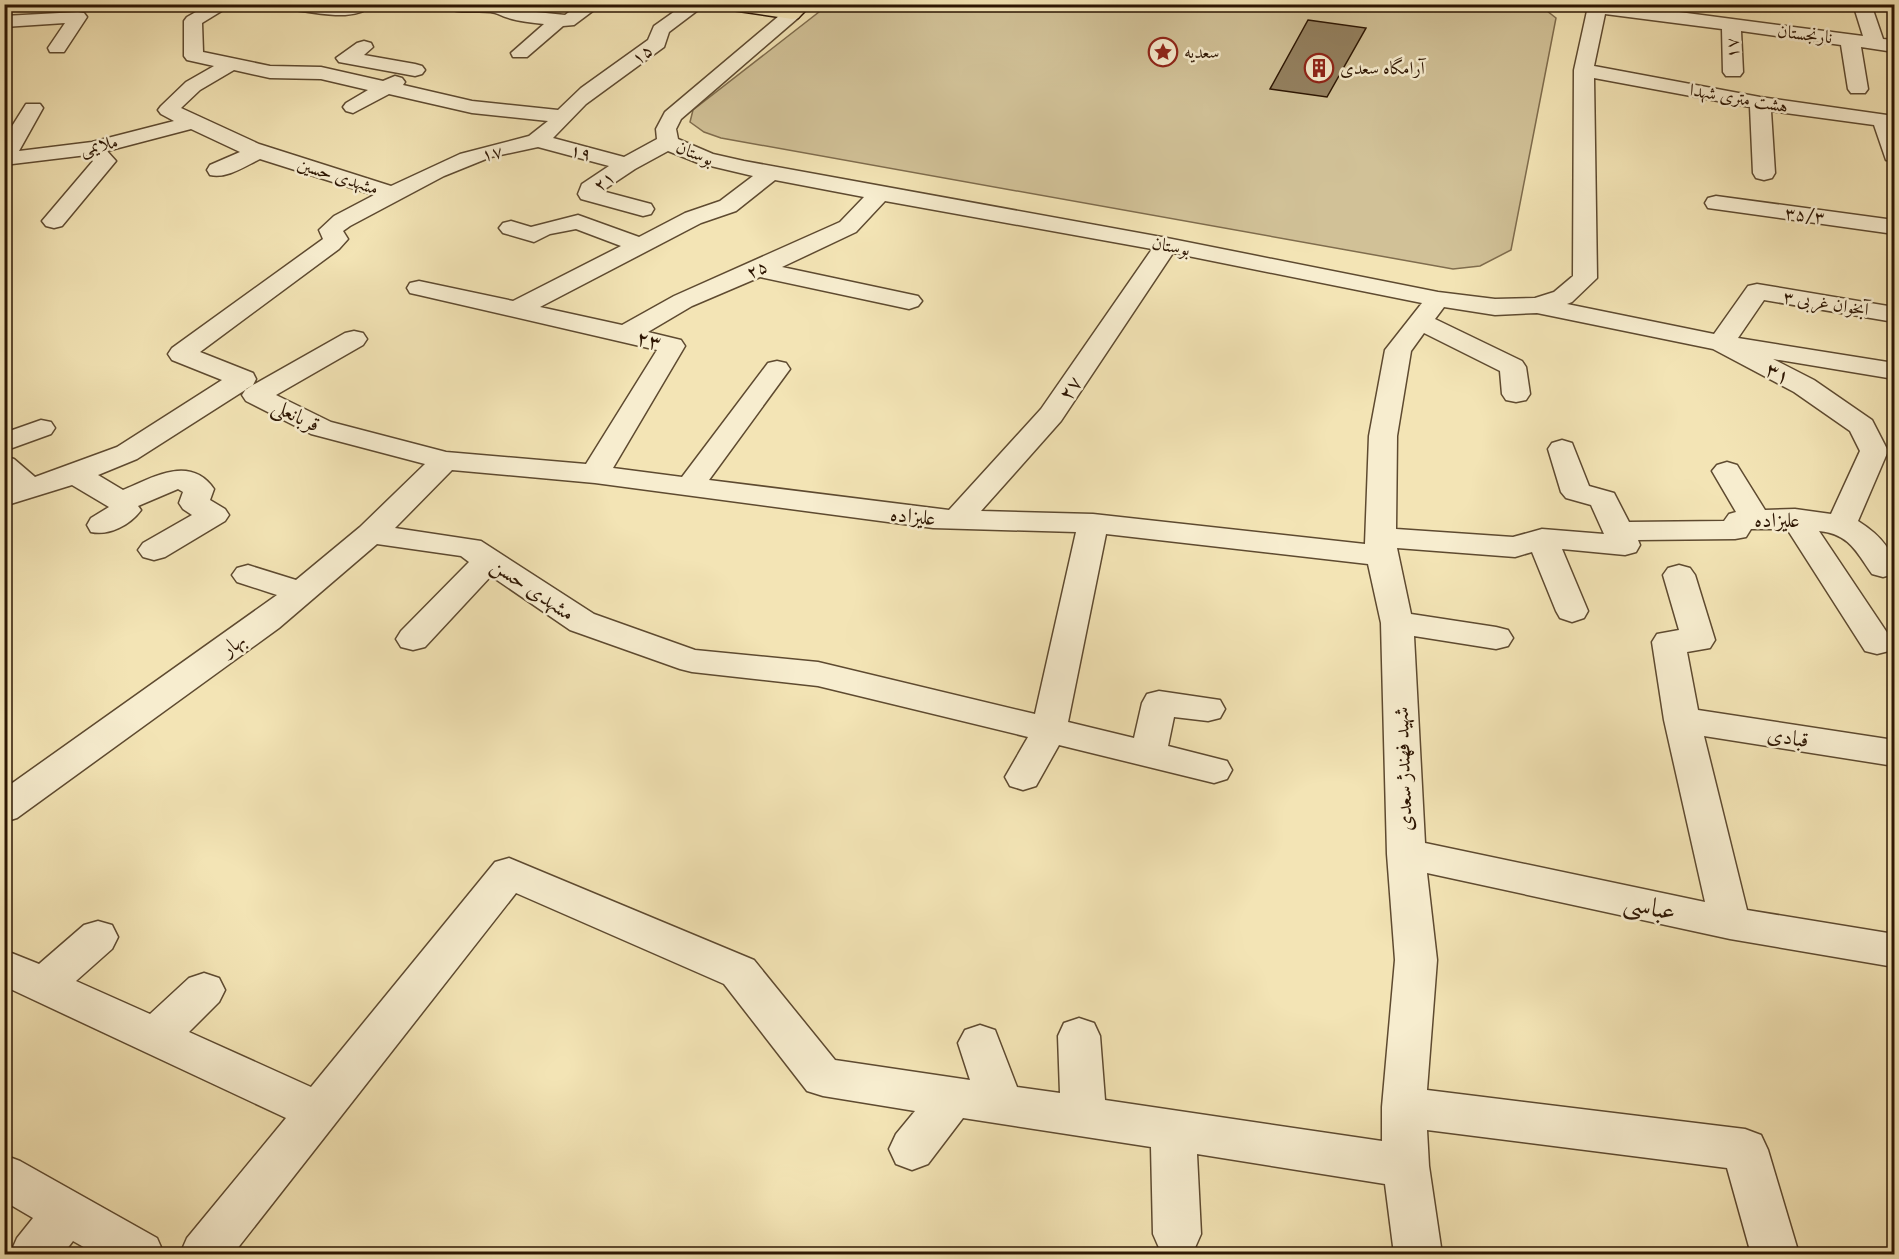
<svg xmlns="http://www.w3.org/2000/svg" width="1899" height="1259" viewBox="0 0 1899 1259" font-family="'Gentium Book Plus',Amiri,serif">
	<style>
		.green { fill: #d1c197; stroke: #7f6c4d; stroke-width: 1.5 }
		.building { fill: #948160; stroke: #2d1603; stroke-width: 1.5 }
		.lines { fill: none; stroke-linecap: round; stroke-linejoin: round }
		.minor-casing { stroke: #5e4a30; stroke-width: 3 }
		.major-casing { stroke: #2d1603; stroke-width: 3 }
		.minor { fill: #f7edcf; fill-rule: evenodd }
		.major { fill: #f3e4b5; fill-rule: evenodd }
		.labels { text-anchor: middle; stroke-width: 5; stroke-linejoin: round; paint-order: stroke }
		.far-street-label { font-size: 18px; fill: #2d1603; stroke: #f7edcf }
		.far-poi-label { font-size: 18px; fill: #2d1603; stroke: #f7edcf; text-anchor: start }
		.street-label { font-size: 21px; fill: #2d1603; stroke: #f7edcf }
		.near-street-label { font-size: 26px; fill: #2d1603; stroke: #f7edcf }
	</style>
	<rect width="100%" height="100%" fill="#f3e4b5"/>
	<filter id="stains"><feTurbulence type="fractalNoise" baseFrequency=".00333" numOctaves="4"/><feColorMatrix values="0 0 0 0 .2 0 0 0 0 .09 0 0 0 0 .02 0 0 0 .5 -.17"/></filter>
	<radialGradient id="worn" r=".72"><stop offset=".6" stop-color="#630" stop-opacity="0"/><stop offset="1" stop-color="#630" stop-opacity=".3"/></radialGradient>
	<!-- green -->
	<polygon class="green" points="1509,4 1547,11 1556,18 1511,250 1480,266 1453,269 721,138 704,132 690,122 693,110 828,5"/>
	<!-- building -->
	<polygon class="building" points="1308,20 1366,28 1327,97 1270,89"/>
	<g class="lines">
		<!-- minor casing -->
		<g class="minor-casing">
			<g id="minor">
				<path d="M210,4h23l-31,19 1,29 67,14 51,1 62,14 12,-5 7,2 3,4 -2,3 69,16 86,9 23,-22 67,-48 6,-14 31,-22h21l-37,28 -5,15 -78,57 -33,34 71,19 33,-18 -1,-10 9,-17 121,-102h12l3,4 -3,4 -117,101 -5,10 2,10 35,15 31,7 423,77 271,54 57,7 40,-1 19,-6 19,-16 1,-206 13,-59 -20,-3 -3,-4h54l245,32 -10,-32h18l12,35 11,1v12l-33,-5 7,42 -3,4h-14l-3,-4 -7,-44 -100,-14 2,41 -3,4h-14l-3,-4 -1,-43 -117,-15 -11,52 166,31 134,19v45l-8,-1 -12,-35 -103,-14 4,62 -3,5 -8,2 -8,-2 -3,-5 -3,-66 -156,-29 3,200 -25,24 -5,2 147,30 34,-48 9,-2 137,23v15l-130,-22 -26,38 156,25v16l-121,-20 41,21 58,40 16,31 -30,70c19,12 38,29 36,53l-11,3 -11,-3c-16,-23 -23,-40 -53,-43l75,112 -5,8 -12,3 -12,-3 -78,-122h-36l-5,8 -11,2 -97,1 2,5 -4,7 -11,3 -63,-6 26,62 -4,7 -12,4 -12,-4 -4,-7 -24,-59 -17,5 -118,-9 14,66 85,13 12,3 5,8 -5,8 -12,3 -82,-13 11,207 280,59 -41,-182 -12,-78 5,-8 22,-4 -16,-55 5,-7 11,-3 11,3 5,7 20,65 -5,8 -23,4 11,58 196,30v26l-190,-30 43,174 147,24v33l-164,-28 -303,-66 10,87 -10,130 318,39 16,6 7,15 31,104h-48l-24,-86 -300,-38 2,36 13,88h-48l-9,-70 -188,-30 4,80 -7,16c-13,5 -21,5 -34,0l-7,-16 -2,-87 -188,-29 -35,46 -16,6 -16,-6 -7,-15 7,-15 19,-23 -92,-15 -16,-5 -83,-107 -208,-91 -283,361h-53l7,-16 99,-120 -282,-132v-36l35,14 45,-39 14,-4 14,4 6,12 -6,12 -36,32 74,33 39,-36 15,-5 15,5 6,12 -6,12 -30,30 122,55 184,-225 14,-4 245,102 81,100 135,20 -12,-37 7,-13 15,-5 15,5 22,57 43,6 -2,-57 6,-13 15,-5 15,5 6,13 5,64 277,41v-34l13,-147 -8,-106 -6,-231 -13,-59 -262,-30 -38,188 66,16 8,-35 5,-9 12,-3 61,9 5,9 -5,9 -12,3 -34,-4 -6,29 59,15 5,9 -5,9 -13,4 -155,-38 -23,41 -13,4 -13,-4 -5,-9 23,-40 -210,-51 -126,-14 -12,-3 -110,-39 -79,-54 -66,71 -12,3 -12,-3 -5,-8 5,-8 68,-69 -8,-6 -84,-12 -98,84 -262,190 -13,4v-33l273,-194 -40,-13 -5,-7 5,-7 11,-3 48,15 64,-53 65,-63 -114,-30 -65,-33 -4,-6 4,-6 99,-56 9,-2 9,2 4,6 -4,6 -87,50 55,27 115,30 140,12 71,-114 -238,-55 -9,-2 -3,-5 3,-5 9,-2 94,20 108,-55 -45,-17 -26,5 -16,8 -31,-9 -4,-5 4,-5 8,-2 20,6 47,-12 61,22 46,-24 35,-12 33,-25 -55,-13 -30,-12 -33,18 -33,22 49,13 3,5 -3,5 -8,2 -62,-17 -3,-5 4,-10 27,-18 -71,-19 -47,10 -47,19 -94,50 -7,5 5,8 -9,10 -139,103 53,21 3,6 -3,6 -116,74 -39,16 25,15c29,-12 67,-36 91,-1l-4,11 15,9 4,6 -4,6 -60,36 -11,3 -11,-3 -5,-7 5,-7 49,-28 -9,-6 -4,-6 4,-11 -5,-3 -40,17 3,4c-11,15 -32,26 -50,22l-4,-7 4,-7 18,-11 -37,-22 -68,21v-19l5,-1 -5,-5v-25l10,3 21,18 82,-30 105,-67 -50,-20 -4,-6 4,-6 151,-109 -4,-9 15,-14 40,-21 -114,-36c-15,7 -33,20 -50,16l-3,-5 3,-5 30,-13 -49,-23 -84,22 9,10 -54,65 -8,2 -8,-2 -4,-5 51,-60 -6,-6 -83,10v-26l22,-35h14l3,4 -24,43 73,-9 82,-21 -13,-7 -3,-4 3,-4 25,-24 28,-16 -27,-6 -3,-4v-35l3,-4zM234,70l36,8 51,1 47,11 -22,13 -3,4 3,4 7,2 36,-19 83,19 76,8 -19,15 -69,18 -69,32 -132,-42 -78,-36 19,-18zM775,180l89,17 -24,25 -166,74 -52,29 -82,-18 161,-84 35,-12zM885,201l267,48 -111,160 -92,101 -240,-30 81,-111 -4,-6 -9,-2 -9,2 -86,114 -69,-9 72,-122 -4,-6 -33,-8 44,-26 68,-29 149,32 9,-3 4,-5 -4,-5 -136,-29 74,-35zM1173,253l249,50 -37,47 -16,86 -4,108 -272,-30 -112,-3 80,-90zM1444,307l51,8 42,-2 176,36 81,43 56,39 10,20 -29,63 -36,-5 -30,1 -28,-45 -10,-3 -10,3 -5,6 24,41 -7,2 -5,7 -95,1 -15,-29 -25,-7 -17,-43 -10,-3 -10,3 -4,6 13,43 5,6 25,7 13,29 -62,-5 -29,8 -117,-8 1,-93 14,-85 13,-18 76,38 2,23 4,6 10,2 10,-2 4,-6 -4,-27 -4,-6 -87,-42zM452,470l143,13 338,45 143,4 -41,182 -217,-52 -123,-12 -101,-36 -113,-73 -86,-13z"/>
				<path d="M293,4h80c-16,18 -52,9 -72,7l-6,-1z"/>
				<path d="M443,4h64l7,2 3,4 48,5 15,-11h22l-28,21 -11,1 -36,31h-14l-2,-4 33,-29c-16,-2 -32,-3 -46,-10 -15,-7 -43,4 -55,-10z"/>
				<polygon points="78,12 84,13 87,17 64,52 50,52 48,48 65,23 4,27 4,16"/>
				<polygon points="364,41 371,43 373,47 364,55 415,64 422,66 425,70 422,74 415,76 339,62 336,58 357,43"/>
				<polygon points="1716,196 1894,220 1894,234 1708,208 1705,203 1708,198"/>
				<polygon points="41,420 51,422 55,428 51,434 4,451 4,433"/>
				<polygon points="4,1155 20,1161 157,1238 164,1254 96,1254 73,1241 63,1254 10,1254 17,1238 33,1218 4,1201"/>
			</g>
		</g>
		<!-- major casing -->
		<g class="major-casing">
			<polygon id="major" points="716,4 764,4 788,8 792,4 812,4 798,18 792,19 725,9"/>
		</g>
		<!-- minor -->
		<use href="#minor" class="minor"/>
		<!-- major -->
		<use href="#major" class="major"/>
	</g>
	<!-- icons -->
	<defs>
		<g id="sight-ring" transform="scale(1.5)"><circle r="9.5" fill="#f7edcf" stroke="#8f2418" stroke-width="1.5"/><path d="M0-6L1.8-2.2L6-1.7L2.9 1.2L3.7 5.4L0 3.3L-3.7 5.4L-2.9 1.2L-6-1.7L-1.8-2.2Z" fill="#8f2418"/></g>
		<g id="building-ring" transform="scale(1.5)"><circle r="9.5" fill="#f7edcf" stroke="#8f2418" stroke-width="1.5"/><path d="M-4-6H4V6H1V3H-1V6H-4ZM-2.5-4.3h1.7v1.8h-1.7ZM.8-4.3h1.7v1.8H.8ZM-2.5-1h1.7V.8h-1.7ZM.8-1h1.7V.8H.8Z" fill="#8f2418"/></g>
	</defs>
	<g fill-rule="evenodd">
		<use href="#sight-ring" x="1163" y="52"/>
		<use href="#building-ring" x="1319" y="68"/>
	</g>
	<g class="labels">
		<!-- far-street labels -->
		<g class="far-street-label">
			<text transform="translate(1805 34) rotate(7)" y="6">نارنجستان</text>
			<text transform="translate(1732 48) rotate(-93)" y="6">۱۷</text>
			<text transform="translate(642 54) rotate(-37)" y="6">۱۵</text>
			<text transform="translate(1739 98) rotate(10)" y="6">هشت متری شهدا</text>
			<text transform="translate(99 145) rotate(-12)" y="6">ملایمی</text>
			<text transform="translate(581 152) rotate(15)" y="6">۱۹</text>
			<text transform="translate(492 153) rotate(-12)" y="6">۱۷</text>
			<text transform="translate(695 153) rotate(22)" y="6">بوستان</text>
			<text transform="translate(338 176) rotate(18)" y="6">مشهدی حسین</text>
			<text transform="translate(604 181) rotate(-39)" y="6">۲۱</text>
			<text transform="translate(1805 215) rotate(7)" y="6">۳۵/۳</text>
			<text transform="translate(1171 246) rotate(11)" y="6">بوستان</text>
			<text transform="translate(757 269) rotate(-23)" y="6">۲۵</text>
			<text transform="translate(1826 303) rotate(9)" y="6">آبخوان غربی ۳</text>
		</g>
		<!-- far-poi labels -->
		<g class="far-poi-label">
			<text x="1184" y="58">سعدیه</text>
			<text x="1340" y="74">آرامگاه سعدی</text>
		</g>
		<!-- street labels -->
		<g class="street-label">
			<text transform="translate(649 340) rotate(15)" y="7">۲۳</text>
			<text transform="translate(1778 373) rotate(27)" y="7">۳۱</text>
			<text transform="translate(1070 388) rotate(-56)" y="7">۲۷</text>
			<text transform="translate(296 415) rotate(26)" y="7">قربانعلی</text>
			<text transform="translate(913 516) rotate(6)" y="7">علیزاده</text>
			<text x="1777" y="527">علیزاده</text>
			<text transform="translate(533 589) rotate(34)" y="7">مشهدی حسن</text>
			<text transform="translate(233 644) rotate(-36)" y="7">بهار</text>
			<text transform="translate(1788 737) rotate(9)" y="7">قبادی</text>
			<text transform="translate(1403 769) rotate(-92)" y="7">شهید فهندژ سعدی</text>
		</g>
		<!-- near-street labels -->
		<g class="near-street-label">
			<text transform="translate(1650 906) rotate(12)" y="9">عباسی</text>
		</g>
	</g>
	<!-- margin -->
	<rect width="1899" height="1259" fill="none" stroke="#f3e4b5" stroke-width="24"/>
	<rect x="6" y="6" width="1887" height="1247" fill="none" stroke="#2d1603" stroke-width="3"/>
	<rect x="12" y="12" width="1875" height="1235" fill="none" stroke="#2d1603" stroke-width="1.5"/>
	<rect width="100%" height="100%" filter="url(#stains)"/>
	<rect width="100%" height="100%" fill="url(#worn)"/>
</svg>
